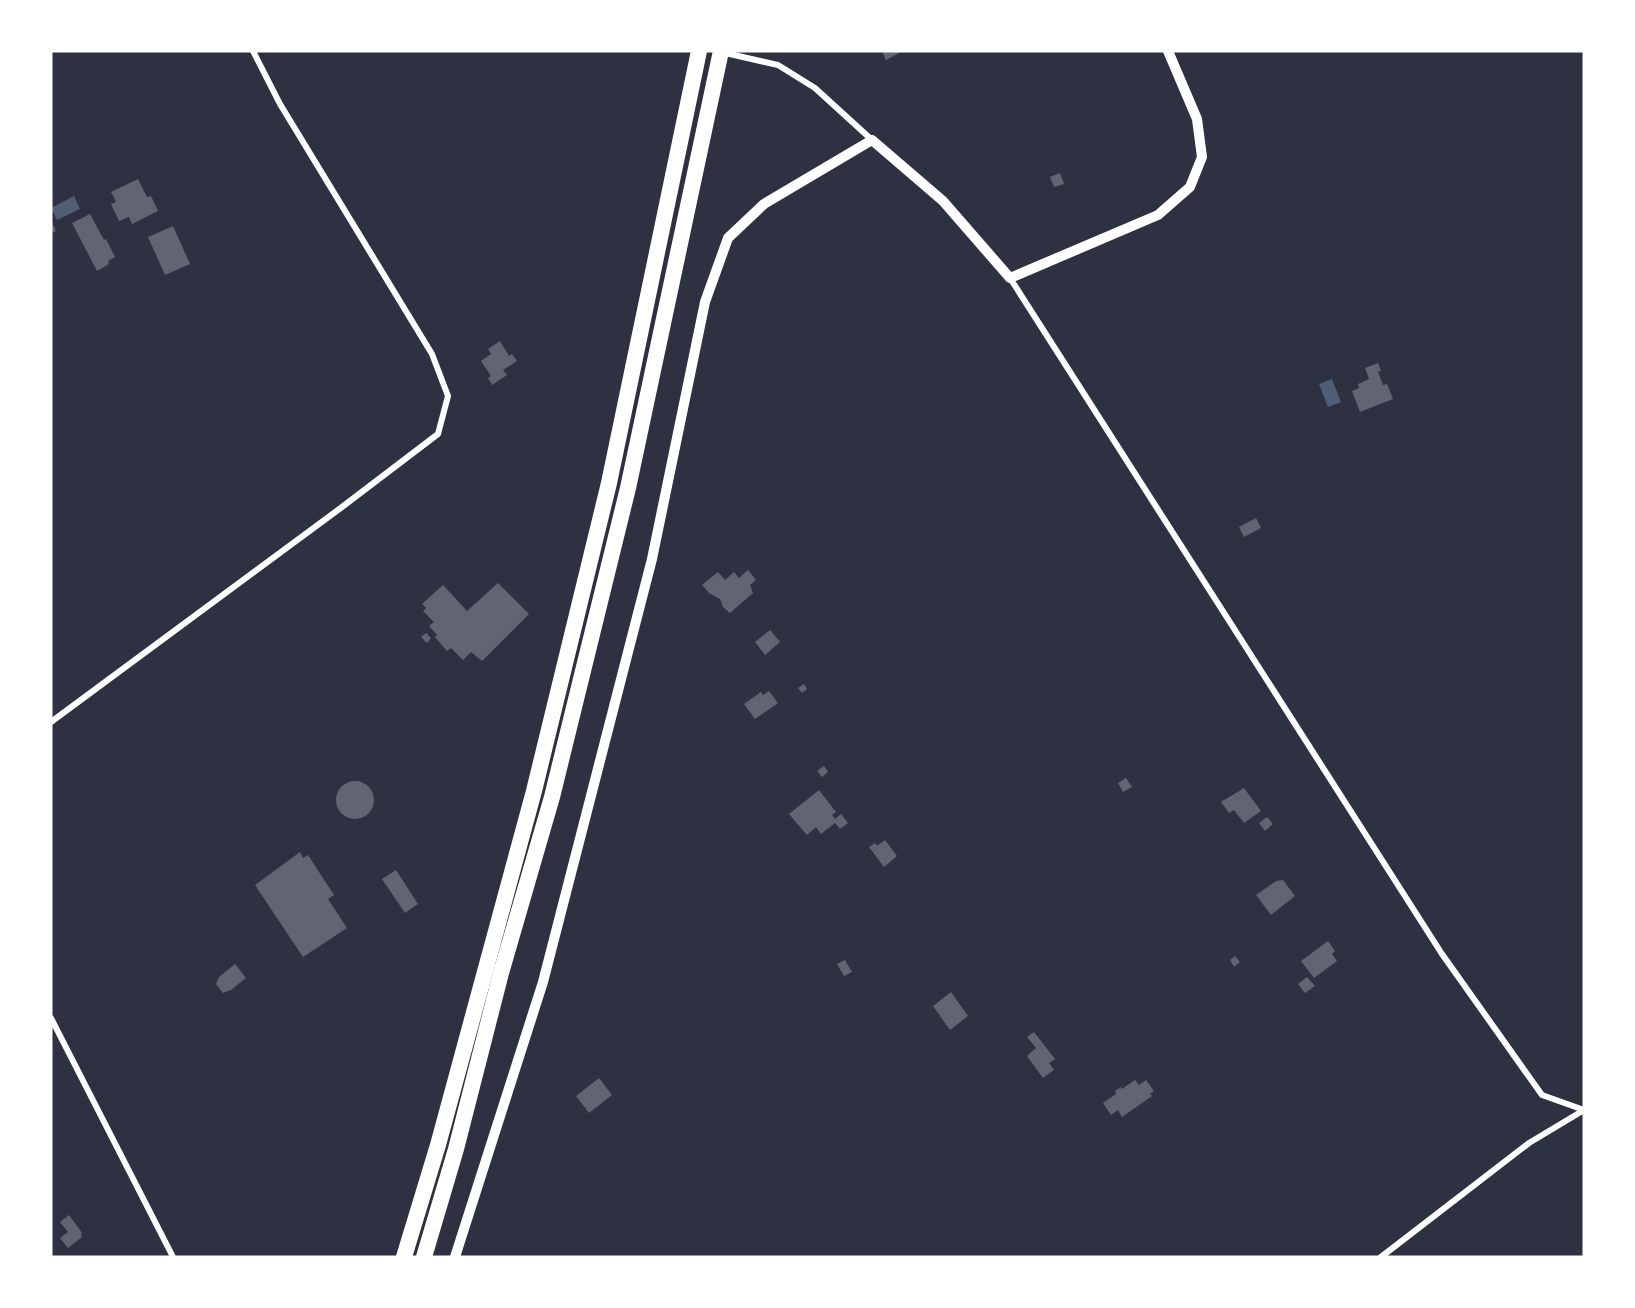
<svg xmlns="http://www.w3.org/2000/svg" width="1635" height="1308" viewBox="0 0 1635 1308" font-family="Spectral,serif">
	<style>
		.water { fill: #4f5d75 }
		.building { fill: #626471 }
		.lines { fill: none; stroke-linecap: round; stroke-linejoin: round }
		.minor { stroke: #fff; stroke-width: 6 }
		.tertiary { stroke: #fff; stroke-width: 10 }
		.trunk { stroke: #fff; stroke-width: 16 }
	</style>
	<rect width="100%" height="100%" fill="#2d3142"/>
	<!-- water -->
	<g class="water">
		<polygon points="74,196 80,209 57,220 51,208"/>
		<polygon points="1332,379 1341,402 1328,407 1319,384"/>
	</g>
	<!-- building -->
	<g class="building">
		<polygon points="882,51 903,51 886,60"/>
		<polygon points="1060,173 1064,184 1054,187 1050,177"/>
		<polygon points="138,179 147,197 151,196 158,211 132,224 129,217 119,221 111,204 116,202 111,192"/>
		<polygon points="90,214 104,240 106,239 115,257 108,261 109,264 97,271 72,223"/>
		<polygon points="51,220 56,231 51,233"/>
		<polygon points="173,226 190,264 165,275 148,237"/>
		<polygon points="500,341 509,356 512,354 517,361 503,370 507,375 492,385 488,378 491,376 481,361 491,354 488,349"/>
		<polygon points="1378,363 1381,371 1378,372 1383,385 1387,384 1393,399 1360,412 1352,391 1359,388 1358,384 1369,379 1365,368"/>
		<polygon points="1256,518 1261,528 1244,537 1239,527"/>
		<polygon points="748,570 756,580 750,585 753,593 730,613 723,607 720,599 709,593 702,585 718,572 725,580 734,572 739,578"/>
		<polygon points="498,583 529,614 482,661 471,652 463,660 451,648 447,651 435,637 437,635 429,626 434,622 423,611 426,608 422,604 443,585 467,611"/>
		<polygon points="770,630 780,642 765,655 755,642"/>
		<polygon points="426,633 431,638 427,643 421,637"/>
		<polygon points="804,684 807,689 802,693 798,688"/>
		<polygon points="769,691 778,703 755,719 744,704 761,692 763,695"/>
		<polygon points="824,766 828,772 822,777 817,771"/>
		<polygon points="1126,778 1132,787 1123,792 1118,783"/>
		<circle cx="355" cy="800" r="19"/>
		<polygon points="1244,788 1261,811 1244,823 1234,810 1229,813 1221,802"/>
		<polygon points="819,790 836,812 832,815 835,819 841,814 848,823 840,829 835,823 821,834 816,827 807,835 789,814"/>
		<polygon points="1267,817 1273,824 1265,831 1259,823"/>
		<polygon points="885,840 897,856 884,867 869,847 875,843 877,846"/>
		<polygon points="300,852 303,858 308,855 334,895 328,899 347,928 303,957 255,885"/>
		<polygon points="396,870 418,904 405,913 382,879"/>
		<polygon points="1283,880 1295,896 1271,915 1256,895 1276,881"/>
		<polygon points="1328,941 1335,951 1332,954 1337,961 1314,978 1301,961"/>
		<polygon points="1235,956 1240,962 1234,967 1230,960"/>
		<polygon points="845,960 852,972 844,976 837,964"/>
		<polygon points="235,964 246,978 231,990 223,993 216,984 219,977"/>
		<polygon points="1307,977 1315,986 1305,993 1298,984"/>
		<polygon points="951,992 968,1016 950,1030 933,1006"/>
		<polygon points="1034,1032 1055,1059 1049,1063 1054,1070 1043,1078 1027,1056 1036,1048 1027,1037"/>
		<polygon points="599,1078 612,1095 589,1113 576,1096"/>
		<polygon points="1135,1080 1139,1085 1146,1080 1154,1091 1150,1094 1152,1096 1122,1117 1118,1110 1111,1115 1103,1103 1116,1094 1115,1091 1121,1087 1122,1089"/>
		<polygon points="69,1215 82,1233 81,1234 82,1237 68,1248 60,1238 68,1232 60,1222"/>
	</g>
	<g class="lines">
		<!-- minor -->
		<g class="minor">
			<polyline points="721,52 778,65 815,88 872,140"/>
			<polyline points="1010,278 1442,954 1542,1095 1584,1110"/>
			<polyline points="51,722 342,507 438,434 448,396 432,354 280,104 253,51"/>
			<polyline points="51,1018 173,1257"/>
			<polyline points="1381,1257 1529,1143 1584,1110"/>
		</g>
		<!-- tertiary -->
		<polyline class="tertiary" points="455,1257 543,982 652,559 705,302 728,238 764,204 872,140 943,201 1010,278 1158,215 1190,187 1202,157 1197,119 1168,51"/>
		<!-- trunk -->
		<g class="trunk">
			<polyline points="404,1257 438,1145 534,791 609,483 699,51"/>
			<polyline points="424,1257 456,1149 501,973 552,797 628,488 721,51"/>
		</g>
	</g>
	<!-- border -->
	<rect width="1635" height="1308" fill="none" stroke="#ffffff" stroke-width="105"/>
</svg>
